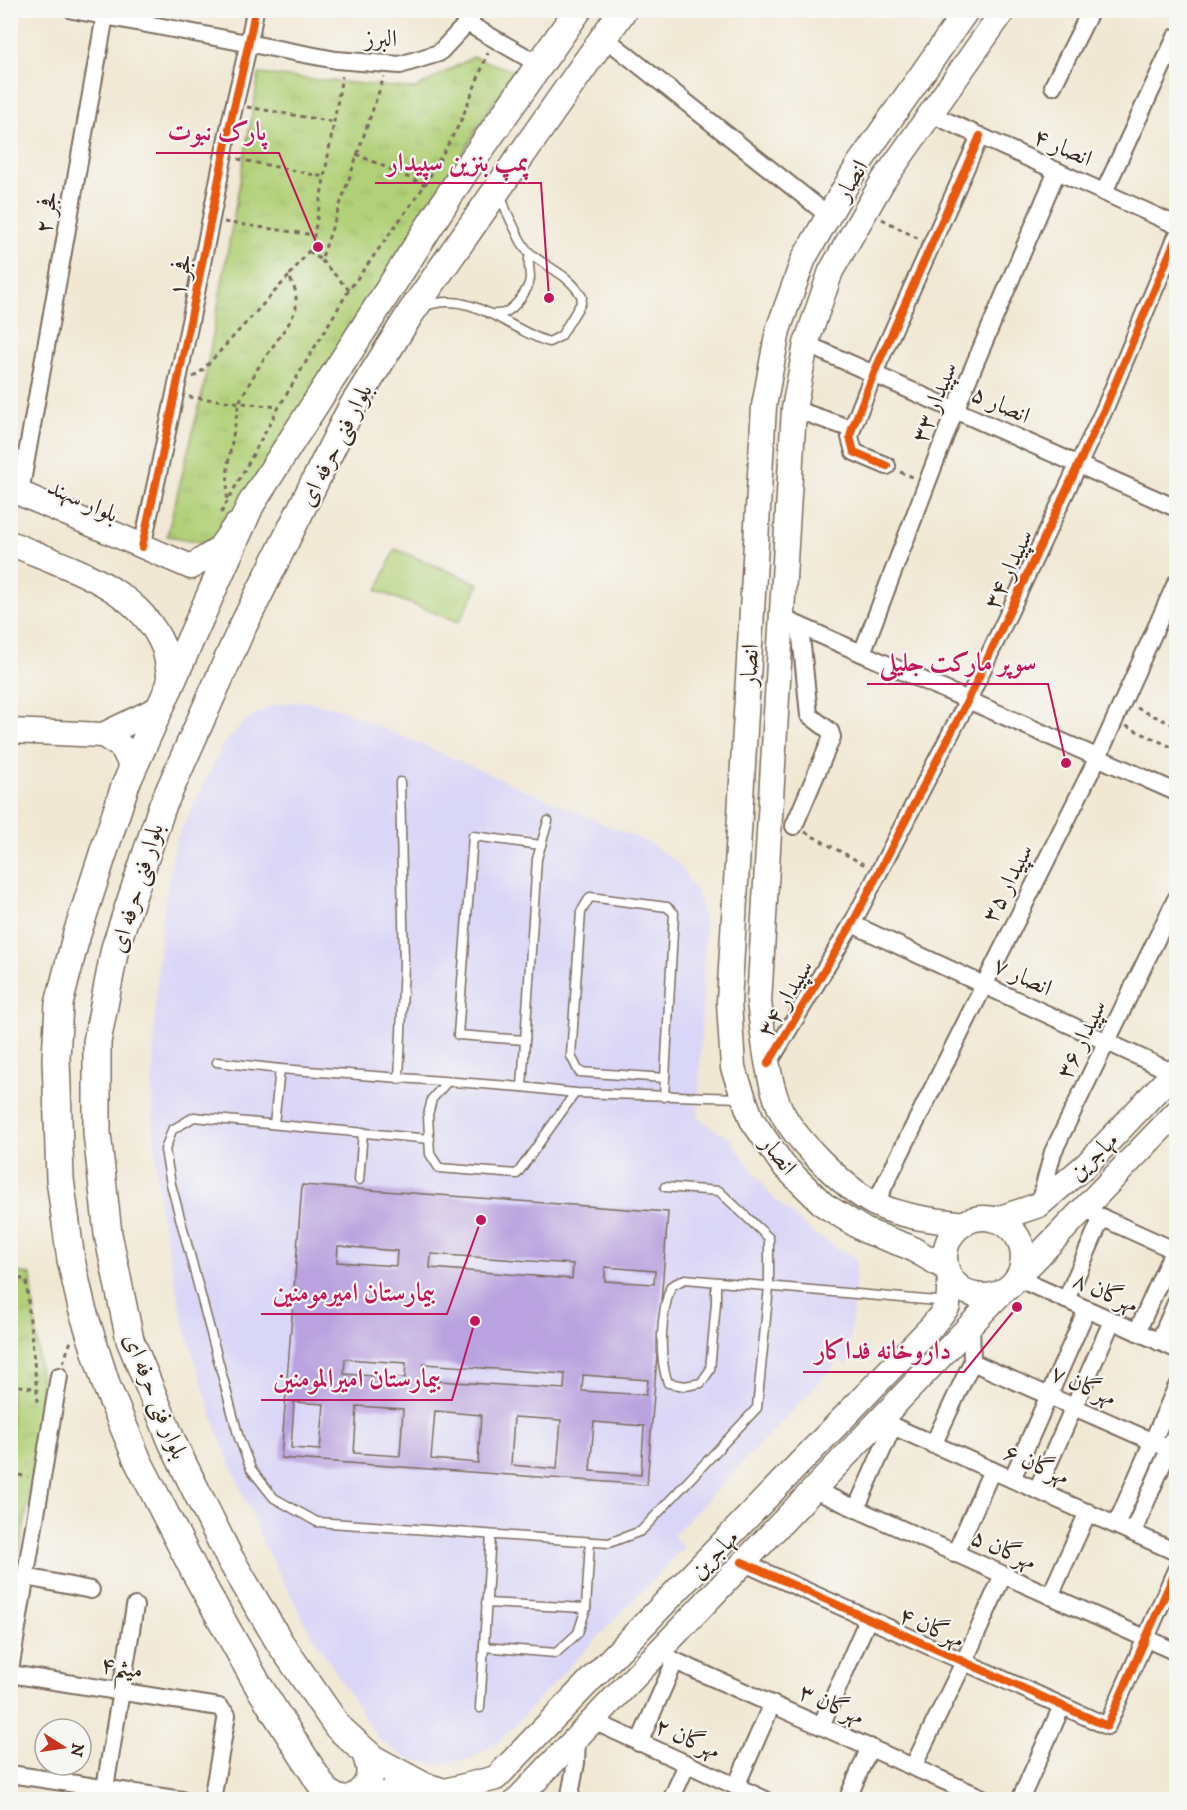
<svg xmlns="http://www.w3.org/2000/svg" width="1187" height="1810" viewBox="0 0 1187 1810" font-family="'IM FELL DW Pica',Amiri,serif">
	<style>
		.built { fill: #dad6f7 }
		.grass { fill: url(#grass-tufts); stroke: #767d4a; stroke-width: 1.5 }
		.garden { fill: #b1d077; stroke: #767d4a; stroke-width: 1.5 }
		.building { fill: #b9a2df; fill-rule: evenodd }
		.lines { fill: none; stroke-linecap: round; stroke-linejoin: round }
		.lane-casing { stroke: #7b6c5e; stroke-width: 11 }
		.street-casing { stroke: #7b6c5e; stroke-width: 20 }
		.secondary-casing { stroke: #7b6c5e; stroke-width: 27 }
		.primary-casing { stroke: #7b6c5e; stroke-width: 30 }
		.path { stroke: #7b6c5e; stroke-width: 3; stroke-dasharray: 4.5 4.5; stroke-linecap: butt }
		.lane { stroke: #fff; stroke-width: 8 }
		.street { stroke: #fff; stroke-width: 16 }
		.secondary { stroke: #fff; stroke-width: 24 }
		.primary { stroke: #fff; stroke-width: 27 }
		.cycleway-casing { stroke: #f6f6f2; stroke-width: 11 }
		.cycleway { stroke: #e8590c; stroke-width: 8 }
		.labels { text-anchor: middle; stroke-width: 4.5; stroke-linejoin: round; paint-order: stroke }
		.street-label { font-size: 24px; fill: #3b2a1e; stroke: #f6f6f2 }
		.leader { fill: none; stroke: #c2185b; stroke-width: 2 }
		.callout-dot { fill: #c2185b; stroke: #f6f6f2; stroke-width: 2 }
		.callout-label { font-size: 26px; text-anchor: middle; font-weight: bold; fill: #c2185b; stroke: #f6f6f2; stroke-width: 4.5; stroke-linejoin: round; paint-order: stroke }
	</style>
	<defs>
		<pattern id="grass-tufts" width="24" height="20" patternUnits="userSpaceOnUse" patternTransform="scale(1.5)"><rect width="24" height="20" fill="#b1d077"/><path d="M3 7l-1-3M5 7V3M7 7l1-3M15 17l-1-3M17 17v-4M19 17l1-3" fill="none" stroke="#99b366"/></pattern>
	</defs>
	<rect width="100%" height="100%" fill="#f6f6f2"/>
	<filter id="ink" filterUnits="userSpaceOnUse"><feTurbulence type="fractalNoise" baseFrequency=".0167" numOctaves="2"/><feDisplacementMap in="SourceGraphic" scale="12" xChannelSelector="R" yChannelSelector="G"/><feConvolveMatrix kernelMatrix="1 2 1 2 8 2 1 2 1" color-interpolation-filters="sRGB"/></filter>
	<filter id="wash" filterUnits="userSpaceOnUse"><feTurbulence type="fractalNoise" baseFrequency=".008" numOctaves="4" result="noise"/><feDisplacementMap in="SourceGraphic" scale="24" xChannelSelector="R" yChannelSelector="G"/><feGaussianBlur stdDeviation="1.35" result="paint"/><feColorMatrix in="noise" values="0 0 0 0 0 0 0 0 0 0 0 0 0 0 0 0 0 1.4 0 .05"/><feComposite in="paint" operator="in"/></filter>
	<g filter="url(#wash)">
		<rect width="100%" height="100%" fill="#f1e8d4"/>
		<!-- built -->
		<polygon class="built" points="305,701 337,708 651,844 679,864 697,893 705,927 698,1118 730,1139 772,1197 815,1235 857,1258 848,1366 841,1359 673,1536 684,1547 499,1741 470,1759 438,1765 406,1758 378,1739 308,1628 263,1543 218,1434 183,1320 159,1206 152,1097 155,1010 161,923 176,840 223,745 245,721 273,705"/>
		<!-- grass -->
		<g class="grass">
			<polygon points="473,57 520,73 492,104 240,529 201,542 167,536 203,390 259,74 415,89"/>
			<polygon points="11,1271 31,1275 43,1410 11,1607"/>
		</g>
		<!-- garden -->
		<polygon class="garden" points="395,549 479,584 459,622 377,591"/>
		<g id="blocks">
			<!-- building -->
			<path class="building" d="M302,1185l366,27 -21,273 -366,-27zM338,1246l59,5 -1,15 -59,-4zM431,1254l142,10 -1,15 -142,-11zM605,1267l50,4 -1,13 -49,-3zM345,1359l61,4 -1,15 -61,-4zM424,1364l141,10 -1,15 -141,-9zM583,1375l65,5 -2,15 -64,-4zM294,1402l30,2 -4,46 -29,-2zM357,1406l46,3 -3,47 -46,-3zM435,1411l46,4 -3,48 -47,-4zM514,1417l47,3 -4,49 -46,-4zM594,1422l50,4 -3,49 -51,-4z"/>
		</g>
	</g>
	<g filter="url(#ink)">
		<use href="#blocks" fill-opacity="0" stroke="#7b6c5e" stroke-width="1.5"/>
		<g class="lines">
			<!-- lane casing -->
			<g class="lane-casing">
				<g id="lane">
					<path d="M426,306c45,-17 83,24 123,36l12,-6 20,-33 1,-6c-12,-22 -33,-28 -51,-43 -10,-8 -14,-22 -20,-33 -4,-8 -9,-18 -9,-27"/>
					<path d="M494,314c3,0 7,0 10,-1 11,-5 25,-23 26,-35 0,-9 -3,-16 0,-25"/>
					<polyline points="525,1040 458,1035 473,836 541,845"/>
					<polyline points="217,1062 280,1069 522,1087 575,1093 741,1098"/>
					<polyline points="399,1079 404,964 400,782"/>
					<polyline points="447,1082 432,1099 428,1115 430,1154 439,1168 517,1174 575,1093"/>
					<polyline points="522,1087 537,859 548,821"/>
					<polyline points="664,1097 665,1078 674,913 667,907 590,897 581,912 571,1056 579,1072 665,1078"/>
					<polyline points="274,1124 280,1069"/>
					<polyline points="430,1139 194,1117 172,1130 165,1150 171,1184 239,1438 251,1469 274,1498 317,1522 609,1543 641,1531 757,1408 769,1287 769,1238 719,1191 665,1187"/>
					<polyline points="359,1180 363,1132"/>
					<path d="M716,1282v21l-6,67 -9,13 -16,3 -17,-3c-10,-27 -7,-70 3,-97l14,-7 263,23"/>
					<polyline points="486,1603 586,1608"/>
					<polyline points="484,1647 556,1653 578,1633 586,1608 590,1542"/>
					<polyline points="480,1708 491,1535"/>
				</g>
			</g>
			<!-- street casing -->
			<g class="street-casing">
				<g id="street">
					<polyline points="73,10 336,60 400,65 439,53 467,23 476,10"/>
					<polyline points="467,23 540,65"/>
					<polyline points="604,37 829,216"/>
					<polyline points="1053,86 1091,10"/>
					<polyline points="931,114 1176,225"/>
					<polyline points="1104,192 1176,37"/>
					<polyline points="806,344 1176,508"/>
					<polyline points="794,409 852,429"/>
					<polyline points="887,466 854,452 850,437 852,429 874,373 980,136"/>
					<polyline points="20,493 106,10"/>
					<path d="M142,547c29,-131 56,-262 82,-394 9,-48 23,-94 31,-143"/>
					<polyline points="782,618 1176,792"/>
					<polyline points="862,653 955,410 1057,171"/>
					<polyline points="794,826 832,737 830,731 809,715 800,626"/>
					<polyline points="852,924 1174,1073"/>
					<polyline points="768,1064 852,924 968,700 1105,408 1176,238"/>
					<polyline points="875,1204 1098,757 1176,583"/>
					<polyline points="1039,1205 1053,1152 1176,899"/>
					<polyline points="1083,1209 1176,1251"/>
					<polyline points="1017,1278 1176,1349"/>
					<polyline points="1066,1300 1102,1217"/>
					<polyline points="1137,1332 1174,1249"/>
					<polyline points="1159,1342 1176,1303"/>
					<polyline points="972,1362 1176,1452"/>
					<polyline points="879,1420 1176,1552"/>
					<polyline points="933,1445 972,1362 971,1323"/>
					<polyline points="1012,1479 1087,1309"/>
					<polyline points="812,1489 1176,1652"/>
					<polyline points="1037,1490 1112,1321"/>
					<polyline points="856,1509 893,1426"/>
					<polyline points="1116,1525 1176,1388"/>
					<polyline points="1133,1532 1176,1433"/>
					<polyline points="955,1554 992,1470"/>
					<polyline points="742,1562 1107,1726 1176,1570"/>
					<polyline points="26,1577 91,1590"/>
					<polyline points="1050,1596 1088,1512"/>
					<polyline points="659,1650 675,1661 987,1800"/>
					<polyline points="10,1670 59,1376"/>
					<polyline points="10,1674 219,1707 227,1715 212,1800"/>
					<polyline points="591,1720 766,1800"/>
					<polyline points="821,1726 868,1619"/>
					<polyline points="639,1743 675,1661"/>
					<polyline points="913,1767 964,1662 1003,1575"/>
					<polyline points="10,1774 182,1800"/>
					<polyline points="736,1786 772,1704"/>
					<polyline points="103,1800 135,1606"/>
					<polyline points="569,1800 576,1763 577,1735"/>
					<polyline points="671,1800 687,1764"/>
					<polyline points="847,1800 870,1747"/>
					<polyline points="1020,1800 1062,1706"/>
				</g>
			</g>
			<!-- secondary casing -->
			<g class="secondary-casing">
				<g id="secondary">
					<polyline points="10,489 191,567 218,550 235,526"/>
					<path d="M10,543c55,24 128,43 153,103 5,12 5,28 8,41"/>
					<polyline points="10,731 103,735 159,708"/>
					<polyline points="103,735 122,747 132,767 127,782"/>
					<circle cx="984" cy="1257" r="39"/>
					<polyline points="994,1220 1039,1205 1087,1164 1176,1070"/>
					<path d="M964,1224c-30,-4 -62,-7 -89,-20 -31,-16 -83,-67 -96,-98 -12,-28 -16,-73 -20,-104l35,-593 12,-65 25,-73 52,-90 121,-171"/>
					<polyline points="946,1268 909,1247 866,1231 824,1205 783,1165 752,1120 733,1068 729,1002 764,406 778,330 804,258 858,165 967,10"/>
					<polyline points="1017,1278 1176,1113"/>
					<polyline points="441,1792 496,1778 932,1326 948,1306 950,1277"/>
					<polyline points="517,1800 1001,1293"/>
				</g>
			</g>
			<!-- primary casing -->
			<g class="primary-casing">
				<g id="primary">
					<polyline points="425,1787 373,1759 338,1727 280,1643 229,1557 173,1444 130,1340 108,1234 97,1133 97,1042 115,948 162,807 241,630 351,409 410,314 623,10"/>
					<path d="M326,1792c4,2 9,6 13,7 15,4 32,-13 31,-28 0,-6 -3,-12 -4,-18"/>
					<polyline points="331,1800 258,1685 196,1574 138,1461 107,1387 82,1308 71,1260 60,1179 56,1058 59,1004 76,937 125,786 251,504 465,171 578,10"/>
					<path d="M379,1800c22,-16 52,-19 74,0"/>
				</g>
			</g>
			<!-- path -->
			<g class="path">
				<polyline points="247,107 334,122"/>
				<polyline points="356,154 425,185"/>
				<polyline points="238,159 324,177"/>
				<polyline points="882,219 919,239"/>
				<polyline points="224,222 314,235"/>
				<polyline points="309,251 321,260"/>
				<polyline points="349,290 321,260 384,77"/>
				<polyline points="193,377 199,374 289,276"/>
				<polyline points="189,397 279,407"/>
				<polyline points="900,472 913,477"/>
				<polyline points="227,499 228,464 239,402 258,368 291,320 296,308 296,292 289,276 312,247 342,76"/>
				<polyline points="221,513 279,407 349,290 425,185 460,123 488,53"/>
				<polyline points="1137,708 1176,726"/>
				<polyline points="1126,726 1176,749"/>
				<polyline points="1172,774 1176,762"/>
				<polyline points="805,832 865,865"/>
				<polyline points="10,1276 26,1280 38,1402"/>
				<polyline points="63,1363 71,1341"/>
				<polyline points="10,1384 37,1389"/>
				<polyline points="10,1473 28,1477"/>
			</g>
			<!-- lane -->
			<use href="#lane" class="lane"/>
			<!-- street -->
			<use href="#street" class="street"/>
			<!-- secondary -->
			<use href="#secondary" class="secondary"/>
			<!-- primary -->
			<use href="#primary" class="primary"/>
			<!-- cycleway casing -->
			<g class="cycleway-casing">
				<g id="cycleway">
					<polyline points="887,466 854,452 850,437 852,429 874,373 980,136"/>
					<path d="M142,547c29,-131 56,-262 82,-394 9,-48 23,-94 31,-143"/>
					<polyline points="768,1064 852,924 968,700 1105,408 1176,238"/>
					<polyline points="742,1562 1107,1726 1176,1570"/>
				</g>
			</g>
			<!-- cycleway -->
			<use href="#cycleway" class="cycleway"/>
		</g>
	</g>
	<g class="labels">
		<!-- street labels -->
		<g class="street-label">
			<text transform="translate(381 38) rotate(1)" y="8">البرز</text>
			<text transform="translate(1063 147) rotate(24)" y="8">انصار ۴</text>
			<text transform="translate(851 180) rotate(-59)" y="8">انصار</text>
			<text transform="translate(46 212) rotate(-80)" y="8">فجر ۲</text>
			<text transform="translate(180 275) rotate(-79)" y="8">فجر ۱</text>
			<text transform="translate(934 402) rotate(-68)" y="8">سپیدار ۳۳</text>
			<text transform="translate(1001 404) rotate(24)" y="8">انصار ۵</text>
			<text transform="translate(335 445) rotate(-63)" y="8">بلوار فنی حرفه ای</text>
			<text transform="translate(83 500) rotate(24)" y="8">بلوار سهند</text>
			<text transform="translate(1008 569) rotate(-65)" y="8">سپیدار ۳۴</text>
			<text transform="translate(749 665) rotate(-87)" y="8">انصار</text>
			<text transform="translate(1007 883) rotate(-63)" y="8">سپیدار ۳۵</text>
			<text transform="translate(136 888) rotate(-73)" y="8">بلوار فنی حرفه ای</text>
			<text transform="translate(1023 976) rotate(25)" y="8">انصار ۷</text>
			<text transform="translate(785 998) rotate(-59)" y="8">سپیدار ۳۴</text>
			<text transform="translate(1081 1039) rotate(-64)" y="8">سپیدار ۳۶</text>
			<text transform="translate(779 1155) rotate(52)" y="8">انصار</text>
			<text transform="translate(1093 1156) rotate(-44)" y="8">مهاجرین</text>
			<text transform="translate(1106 1292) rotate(24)" y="8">مهرگان ۸</text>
			<text transform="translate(1084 1385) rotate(24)" y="8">مهرگان ۷</text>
			<text transform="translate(156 1396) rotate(68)" y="8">بلوار فنی حرفه ای</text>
			<text transform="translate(1037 1464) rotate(24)" y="8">مهرگان ۶</text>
			<text transform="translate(1004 1549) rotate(24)" y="8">مهرگان ۵</text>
			<text transform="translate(714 1554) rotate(-46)" y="8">مهاجرین</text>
			<text transform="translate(932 1627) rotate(24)" y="8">مهرگان ۴</text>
			<text transform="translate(122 1667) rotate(9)" y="8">میثم۴</text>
			<text transform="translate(832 1704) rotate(24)" y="8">مهرگان ۳</text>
			<text transform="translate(688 1738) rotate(24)" y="8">مهرگان ۲</text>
		</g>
	</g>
	<!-- callouts -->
	<path class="leader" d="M318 247L279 153H156M549 298L541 183H375M1066 763L1048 684H867M481 1220L447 1314H261M1017 1307L964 1372H803M475 1321L452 1400H261"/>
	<g class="callout-dot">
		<circle cx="318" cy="247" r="6"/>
		<circle cx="549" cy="298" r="6"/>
		<circle cx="1066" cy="763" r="6"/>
		<circle cx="481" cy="1220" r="6"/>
		<circle cx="1017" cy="1307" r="6"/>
		<circle cx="475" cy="1321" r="6"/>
	</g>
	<g class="callout-label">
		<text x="217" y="140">پارک نبوت</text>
		<text x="458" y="171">پمپ بنزین سپیدار</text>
		<text x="958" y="671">سوپر مارکت جلیلی</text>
		<text x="354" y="1301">بیمارستان امیرمومنین</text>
		<text x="883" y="1359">داروخانه فداکار</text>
		<text x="357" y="1387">بیمارستان امیرالمومنین</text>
	</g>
	<!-- margin -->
	<rect width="1187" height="1810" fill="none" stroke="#f6f6f2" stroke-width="36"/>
	<!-- north arrow -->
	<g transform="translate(63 1747) rotate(102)"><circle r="28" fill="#f6f6f2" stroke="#aba49d" stroke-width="1.5"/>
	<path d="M0-4.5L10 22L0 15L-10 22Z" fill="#c8321e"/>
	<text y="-9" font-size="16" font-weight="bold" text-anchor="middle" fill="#3b2a1e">N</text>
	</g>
</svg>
